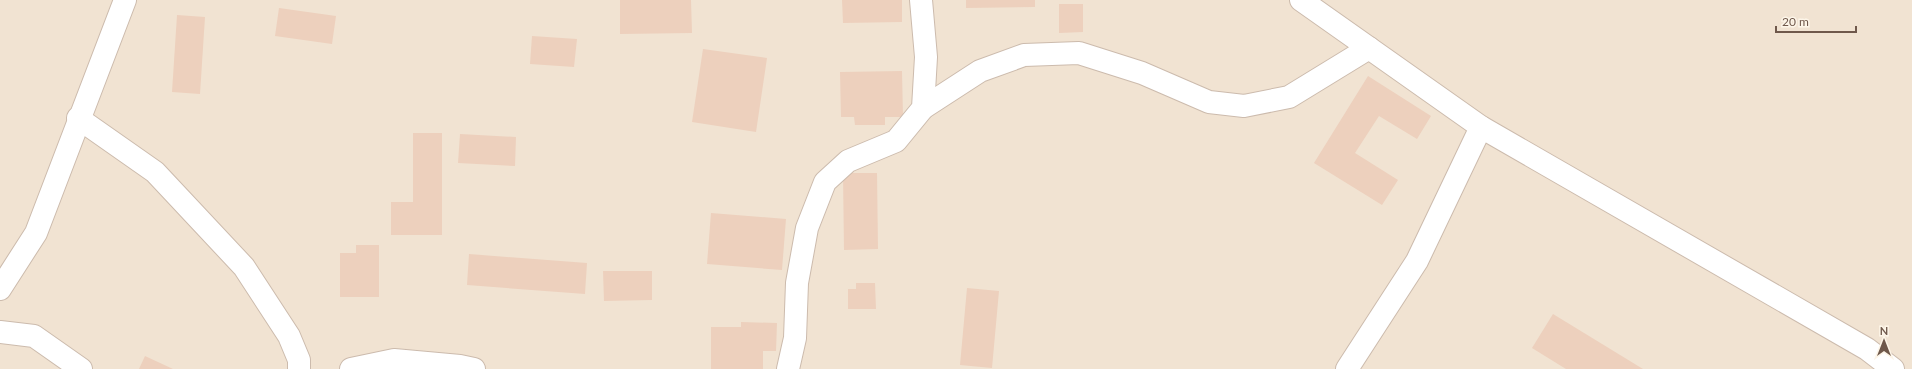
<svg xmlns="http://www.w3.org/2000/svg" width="1912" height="369" viewBox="0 0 1912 369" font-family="Lato,sans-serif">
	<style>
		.residential { fill: #f1e3d2 }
		.building { fill: #edd0bd }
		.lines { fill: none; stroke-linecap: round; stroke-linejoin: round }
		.street-casing { stroke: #ccbbad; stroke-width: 24 }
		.street { stroke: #fff; stroke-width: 22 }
	</style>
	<rect width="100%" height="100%" fill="#faf1e2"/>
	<!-- residential -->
	<rect class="residential" x="0" y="0" width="1912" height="369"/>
	<!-- building -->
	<g class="building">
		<polygon points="620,0 691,0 692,33 620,34"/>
		<polygon points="842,0 902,0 902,22 843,23"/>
		<polygon points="966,0 1035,0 1035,7 966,8"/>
		<polygon points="1059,4 1083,4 1083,32 1059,33"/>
		<polygon points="279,8 336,16 332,44 275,36"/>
		<polygon points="177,15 205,17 200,94 172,92"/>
		<polygon points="532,36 577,39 574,67 530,64"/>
		<polygon points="703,49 767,58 756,132 692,122"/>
		<polygon points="902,71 903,117 885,117 885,125 855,125 854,117 841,117 840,72"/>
		<polygon points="1368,76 1431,116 1417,139 1379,116 1355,153 1398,180 1382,205 1314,163"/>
		<polygon points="413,133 442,133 442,235 391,235 391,202 413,202"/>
		<polygon points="460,134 516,137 515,166 458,163"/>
		<polygon points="843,173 877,173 878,249 844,250"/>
		<polygon points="711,213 786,219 782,270 707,264"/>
		<polygon points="356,245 379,245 379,297 340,297 340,253 356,253"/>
		<polygon points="469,254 587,263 585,294 467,285"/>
		<polygon points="603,271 652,271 652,300 604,301"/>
		<polygon points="856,283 875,283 876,309 848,309 848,289 856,289"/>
		<polygon points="967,288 999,291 992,368 960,365"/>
		<polygon points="1553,314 1643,369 1566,369 1532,348"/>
		<polygon points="741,322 777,323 776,351 763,351 763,369 711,369 711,327 741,327"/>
		<polygon points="145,356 173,369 139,369"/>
	</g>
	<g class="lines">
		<!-- street casing -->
		<g class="street-casing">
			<g id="street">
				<polyline points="1301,0 1481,127 1867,349 1893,369"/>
				<polyline points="923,108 980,71 1024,55 1079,53 1142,73 1209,102 1244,106 1289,97 1369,48"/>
				<polyline points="78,118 155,172 244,267 289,336 299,360 299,369"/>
				<polyline points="0,289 36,233 125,0"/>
				<polyline points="0,332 34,336 81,369"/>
				<polyline points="351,369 394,360 460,366 474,369"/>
				<polyline points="788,369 795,338 797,283 807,228 825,182 848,161 896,141 923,108 926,57 921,0"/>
				<polyline points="1347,369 1417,261 1481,127"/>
			</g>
		</g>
		<!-- street -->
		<use href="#street" class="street"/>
	</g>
	<!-- north arrow -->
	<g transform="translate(1884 341)" stroke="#fdf5e8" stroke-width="3" paint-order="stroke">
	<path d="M0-3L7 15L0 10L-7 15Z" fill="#6f584b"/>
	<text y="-6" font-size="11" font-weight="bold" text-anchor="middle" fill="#6f584b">N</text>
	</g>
	<!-- scale -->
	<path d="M1776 26v6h80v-6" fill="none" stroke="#6f584b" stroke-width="2"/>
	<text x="1782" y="26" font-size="12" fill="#6f584b" stroke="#fdf5e8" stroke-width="3" paint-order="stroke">20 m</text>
</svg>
